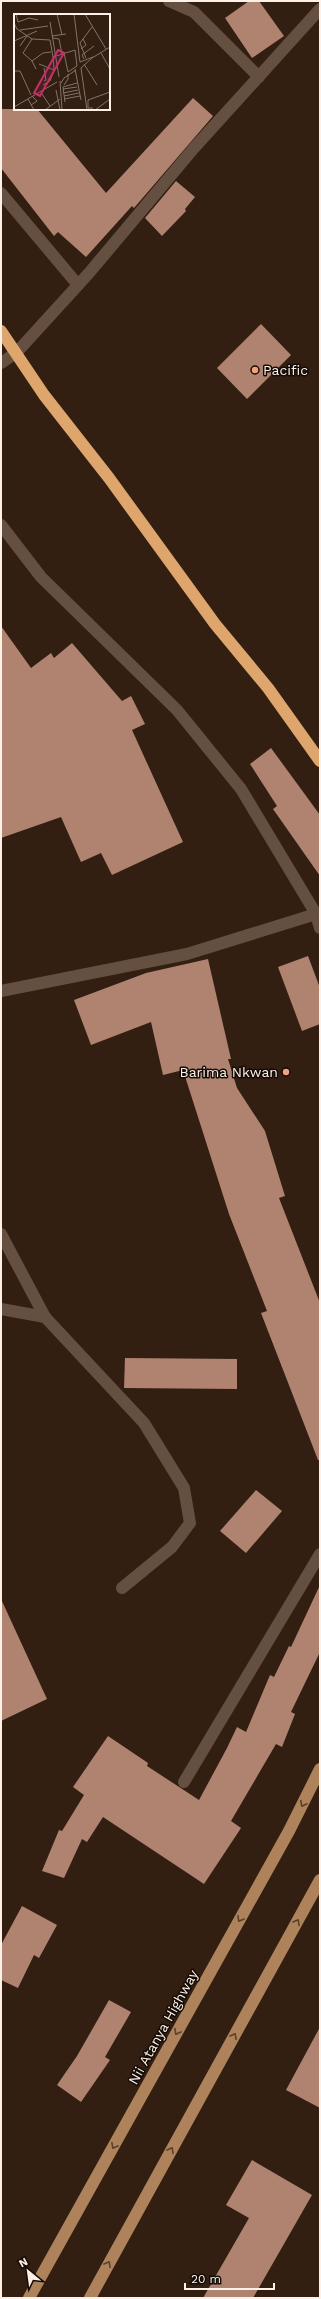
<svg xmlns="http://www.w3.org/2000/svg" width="321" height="2299" viewBox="0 0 321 2299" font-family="'Work Sans',sans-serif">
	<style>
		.building { fill: #af8370 }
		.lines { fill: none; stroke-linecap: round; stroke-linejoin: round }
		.street { stroke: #654f41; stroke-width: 12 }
		.primary { stroke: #ae835b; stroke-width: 12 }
		.highway { stroke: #dea56c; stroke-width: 12 }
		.oneway { stroke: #59412c }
		.poi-dot { fill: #f2a07f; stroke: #130b06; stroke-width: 1.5 }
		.labels { text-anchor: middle; stroke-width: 3; stroke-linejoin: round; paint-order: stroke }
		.poi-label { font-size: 14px; fill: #fff1e8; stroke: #130b06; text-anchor: start }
		.street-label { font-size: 14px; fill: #fff1e8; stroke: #130b06 }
		.inset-road { fill: none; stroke: #847368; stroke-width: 1 }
		.view { fill: #c82e69; fill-opacity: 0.15; stroke: #c82e69; stroke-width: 2 }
		.inset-edge { fill: none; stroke: #fff1e8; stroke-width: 2 }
	</style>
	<rect width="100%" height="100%" fill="#321f12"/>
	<!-- building -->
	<g class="building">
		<polygon points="249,1 259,1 284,36 252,58 225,18"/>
		<polygon points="193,98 213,116 134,208 132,206 86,257 58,232 54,236 1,168 1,109 37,109 106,193"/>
		<polygon points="176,181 195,197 185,209 186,211 162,236 145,218"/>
		<polygon points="261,324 291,355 247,399 217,368"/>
		<polygon points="1,626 31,668 51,653 54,658 72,643 122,701 131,696 145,724 132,730 183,842 112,875 101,853 81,862 61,817 1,838"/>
		<polygon points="271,748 320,815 320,876 273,809 277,806 250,764"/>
		<polygon points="308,956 320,988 320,1024 302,1031 278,967"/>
		<polygon points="208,959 231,1059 228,1059 237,1088 265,1131 285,1196 279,1198 320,1303 320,1460 318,1460 261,1313 267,1311 229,1214 183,1070 163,1075 151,1022 91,1045 74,1000 146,973"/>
		<polygon points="125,1358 237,1359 237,1389 124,1388"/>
		<polygon points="256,1490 282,1511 246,1553 220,1531"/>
		<polygon points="320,1585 320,1652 291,1712 295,1714 282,1747 276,1744 231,1821 241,1828 204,1884 103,1817 87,1842 82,1839 64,1878 42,1871 59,1830 62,1831 84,1795 73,1787 108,1736 148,1763 147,1766 199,1800 227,1748 237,1727 246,1732 270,1675 274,1677 289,1646 291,1647"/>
		<polygon points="1,1599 47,1699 1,1721"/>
		<polygon points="22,1906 57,1925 39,1958 34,1955 18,1988 1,1980 1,1945"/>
		<polygon points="109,2000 131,2012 105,2057 110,2060 81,2102 57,2085 77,2056"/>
		<polygon points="320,2027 320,2108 286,2090"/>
		<polygon points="252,2160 312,2195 253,2298 203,2298 249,2218 226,2205"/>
	</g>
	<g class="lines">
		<!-- street -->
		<g class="street">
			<polyline points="169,1 194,12 259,77"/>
			<polyline points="1,193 78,285"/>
			<polyline points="1,363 17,352 89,273 194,148 320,9"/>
			<polyline points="1,525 41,577 177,710 241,789 316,914 187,954 1,991"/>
			<polyline points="316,914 320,928"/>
			<polyline points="1,1234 45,1317 144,1423 184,1488 190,1523 172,1547 122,1588"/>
			<polyline points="1,1309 45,1317"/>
			<polyline points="184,1782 320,1554"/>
		</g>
		<!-- primary -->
		<g class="primary">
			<polyline points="29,2298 289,1831 320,1769"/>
			<polyline points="90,2298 320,1880"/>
		</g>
		<!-- highway -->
		<polyline class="highway" points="1,331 44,395 109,478 215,624 268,688 320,761"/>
	</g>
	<!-- one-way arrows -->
	<defs><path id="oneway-chevron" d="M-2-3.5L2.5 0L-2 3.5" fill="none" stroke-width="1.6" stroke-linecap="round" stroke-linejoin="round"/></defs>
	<g class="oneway">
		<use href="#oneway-chevron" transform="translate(303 1804) rotate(117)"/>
		<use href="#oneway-chevron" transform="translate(240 1919) rotate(119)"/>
		<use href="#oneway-chevron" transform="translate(297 1922) rotate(-61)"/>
		<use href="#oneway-chevron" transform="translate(177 2032) rotate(119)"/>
		<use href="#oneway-chevron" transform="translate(234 2036) rotate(-61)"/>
		<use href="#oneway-chevron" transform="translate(114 2146) rotate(119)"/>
		<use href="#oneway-chevron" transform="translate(171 2150) rotate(-61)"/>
		<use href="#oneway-chevron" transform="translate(108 2264) rotate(-61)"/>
	</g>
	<!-- markers -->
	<g class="poi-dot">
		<circle cx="255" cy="370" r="4"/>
		<circle cx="286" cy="1072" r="4"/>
	</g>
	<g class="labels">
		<!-- poi labels -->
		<g class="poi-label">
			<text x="263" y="375">Pacific</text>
			<text x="278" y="1077" text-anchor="end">Barima Nkwan</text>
		</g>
		<!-- street labels -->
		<g class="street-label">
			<text transform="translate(163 2027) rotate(-61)" y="5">Nii Atanya Highway</text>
		</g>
	</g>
	<!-- overview -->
	<g transform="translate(14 14)">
		<rect width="96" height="96" fill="#321f12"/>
		<path class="inset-road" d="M2,0l2,8 11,-4 9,2M43,0l5,21M60,0l6,48 13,-5M71,0l21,35M36,8l9,55M0,9l3,6 15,10 18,1 3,17 22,-7 2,16 -9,6M6,16l28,-4M38,22l14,-2M39,24l6,1 3,15M18,25l-9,14 9,8M0,27l23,-10M6,32l7,-10M67,35l5,-4 -3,-6M50,39l4,19M87,39l9,16M72,44l-6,-15 12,-16M78,44l18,-11M70,45l-2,-4 12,-9M25,50l15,6 -1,-13M70,50l13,21M22,55l-4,-8 11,-8 8,-1M61,55l6,31M0,57h6l11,24M30,67l2,-1 -2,-12M46,67l2,29M47,69l3,-5 12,-8M29,71l7,-4 4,-11M50,71l4,-6v-5M49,75l14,-2M42,76l4,20M49,79l15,-3M28,80l8,12M50,82l15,-3M14,85l6,11M50,85l16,-3M51,88l-2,-15 14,-4M17,91l6,-4 -5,-5M0,93l43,-25M79,94h-5v-8l22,-8M31,96l15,-11M73,96l-6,-42 12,-11M81,96l15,-11"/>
		<path class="view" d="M44,36l6,3 -24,43 -6,-3z"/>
		<rect width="96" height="96" class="inset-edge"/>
	</g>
	<!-- border -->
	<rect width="321" height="2299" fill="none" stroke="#fff1e8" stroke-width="4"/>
	<!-- north arrow -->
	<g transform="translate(28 2271) rotate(331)" stroke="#130b06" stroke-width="3" paint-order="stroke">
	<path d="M0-3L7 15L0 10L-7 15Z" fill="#fff1e8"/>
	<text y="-6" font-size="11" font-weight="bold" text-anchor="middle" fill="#fff1e8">N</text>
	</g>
	<!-- scale -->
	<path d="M185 2283v6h89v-6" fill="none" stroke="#fff1e8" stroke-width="2"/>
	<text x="191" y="2283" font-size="12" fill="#fff1e8" stroke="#130b06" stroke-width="3" paint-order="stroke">20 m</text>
</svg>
